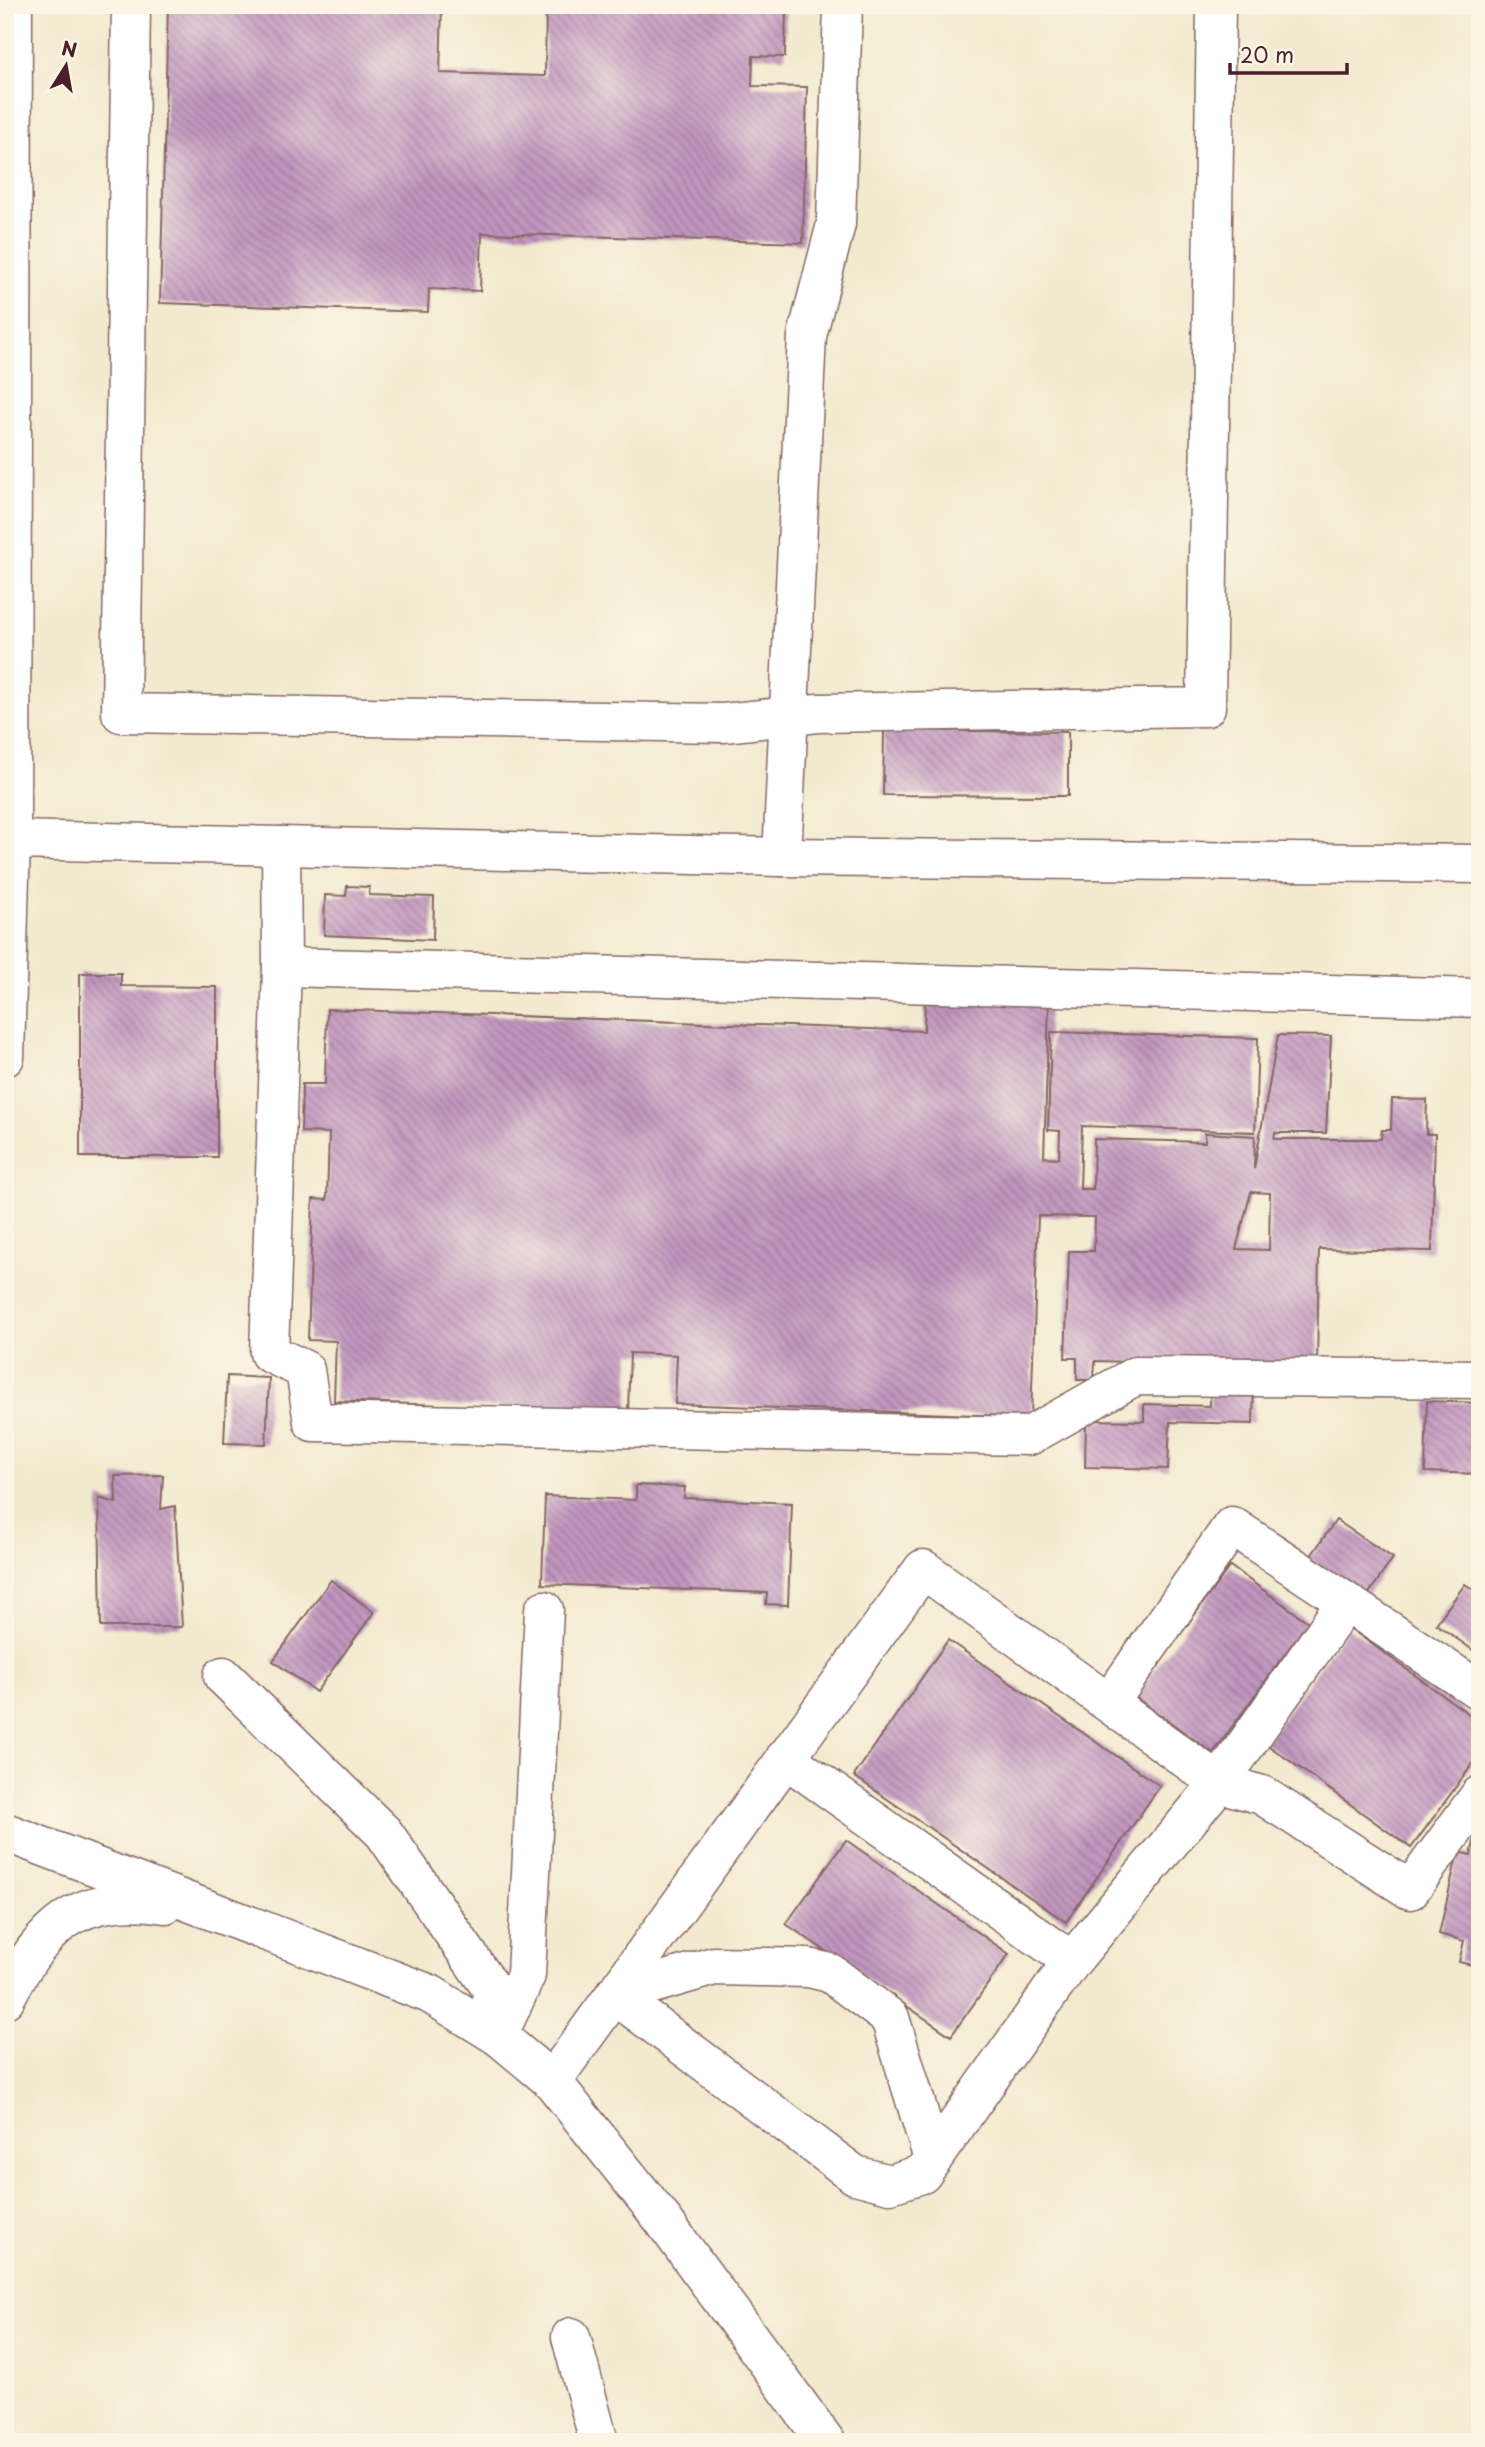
<svg xmlns="http://www.w3.org/2000/svg" width="1485" height="2447" viewBox="0 0 1485 2447" font-family="'Playpen Sans',sans-serif">
	<style>
		.building { fill: url(#building-back-hatch); fill-rule: evenodd }
		.lines { fill: none; stroke-linecap: round; stroke-linejoin: round }
		.minor-casing { stroke: #856664; stroke-width: 41 }
		.minor { stroke: #fff; stroke-width: 38 }
	</style>
	<defs>
		<pattern id="building-back-hatch" width="6" height="6" patternUnits="userSpaceOnUse" patternTransform="scale(1.75)"><rect width="6" height="6" fill="#c095be"/><path d="M-1 5l2 2M0 0l6 6M5-1l2 2" fill="none" stroke="#9e799b"/></pattern>
	</defs>
	<rect width="100%" height="100%" fill="#fcf5e5"/>
	<filter id="ink" filterUnits="userSpaceOnUse"><feTurbulence type="fractalNoise" baseFrequency=".0143" numOctaves="2"/><feDisplacementMap in="SourceGraphic" scale="14" xChannelSelector="R" yChannelSelector="G"/><feConvolveMatrix kernelMatrix="1 2 1 2 8 2 1 2 1" color-interpolation-filters="sRGB"/></filter>
	<filter id="wash" filterUnits="userSpaceOnUse"><feTurbulence type="fractalNoise" baseFrequency=".00686" numOctaves="4" result="noise"/><feDisplacementMap in="SourceGraphic" scale="28" xChannelSelector="R" yChannelSelector="G"/><feGaussianBlur stdDeviation="1.57" result="paint"/><feColorMatrix in="noise" values="0 0 0 0 0 0 0 0 0 0 0 0 0 0 0 0 0 1.4 0 .05"/><feComposite in="paint" operator="in"/></filter>
	<g filter="url(#wash)">
		<rect width="100%" height="100%" fill="#f2eacf"/>
		<g id="blocks">
			<!-- building -->
			<g class="building">
				<polygon points="168,5 442,5 440,73 545,76 546,5 786,5 785,57 753,56 752,86 807,87 803,243 482,233 480,291 429,289 428,312 160,303"/>
				<polygon points="884,730 1068,732 1068,796 883,795"/>
				<polygon points="347,886 369,887 369,895 434,897 433,940 324,935 325,895 346,896"/>
				<polygon points="80,973 121,973 121,986 217,987 217,1157 80,1157"/>
				<path d="M925,1000l124,4 -5,153 15,1 1,-27 -12,-1 3,-98 207,6 -3,94 -173,-6 -2,63h13l1,-50 111,3v-9l50,3 -1,33 24,-134 53,1 -5,97h-51l-1,6h107l1,-9h9l1,-31 35,1 -1,34h9l-3,117 -113,-2 -2,118 -222,-6 -1,19h-17v-22h-12l4,-107h25l1,-34 -57,-1 -7,201 -356,-13 2,-49 -47,-2 -2,59 -294,-11 2,-60 -28,-1 5,-141 14,1 2,-67 -28,-1 1,-48h23l2,-75 597,22zM1251,1192l19,1 -1,57 -33,-1z"/>
				<polygon points="227,1376 269,1378 266,1444 224,1443"/>
				<polygon points="1210,1382 1254,1384 1253,1424 1170,1422 1168,1469 1085,1467 1086,1420 1144,1421 1144,1404 1210,1406"/>
				<polygon points="1427,1401 1480,1403 1480,1474 1425,1472"/>
				<polygon points="163,1475 161,1509 175,1506 182,1627 101,1627 99,1498 116,1503 115,1476"/>
				<polygon points="636,1485 685,1487 684,1498 792,1503 788,1605 766,1604 767,1593 542,1584 545,1496 636,1500"/>
				<polygon points="1336,1520 1393,1558 1365,1599 1308,1560"/>
				<polygon points="1230,1566 1308,1622 1213,1753 1135,1697"/>
				<polygon points="331,1580 374,1612 316,1692 273,1661"/>
				<polygon points="1465,1584 1480,1594 1480,1655 1436,1624"/>
				<polygon points="1348,1627 1480,1722 1480,1754 1411,1848 1265,1743"/>
				<polygon points="948,1640 1160,1786 1066,1922 854,1776"/>
				<polygon points="1477,1830 1480,1831 1480,1967 1459,1962 1464,1941 1439,1934 1458,1852 1471,1855"/>
				<polygon points="846,1840 1009,1954 951,2036 786,1924"/>
			</g>
		</g>
	</g>
	<g filter="url(#ink)">
		<use href="#blocks" fill-opacity="0" stroke="#856664" stroke-width="2"/>
		<g class="lines">
			<!-- minor casing -->
			<g class="minor-casing">
				<g id="minor">
					<polyline points="131,5 121,713 723,723 818,713 1206,707 1216,5"/>
					<polyline points="11,840 782,857 1480,864"/>
					<polyline points="281,846 282,967 1480,998"/>
					<polyline points="782,857 807,336 836,224 843,5"/>
					<polyline points="282,967 269,1353 305,1370 313,1422 1029,1436 1135,1376 1480,1379"/>
					<polyline points="5,1057 11,840 13,5"/>
					<polyline points="1346,1602 1219,1783 1262,1795 1410,1890 1480,1795"/>
					<polyline points="223,1676 384,1833 491,1988 498,2036"/>
					<polyline points="1109,1703 1232,1526 1480,1691"/>
					<polyline points="785,1758 1072,1961"/>
					<polyline points="5,1832 430,1994 498,2036 552,2081 663,2220 826,2442"/>
					<polyline points="615,1995 714,1966 809,1968 830,1973 890,2018 933,2159"/>
					<path d="M5,1999c38,-73 73,-108 160,-95"/>
					<polyline points="498,2036 526,1975 544,1610"/>
					<polyline points="552,2081 923,1569 1219,1783 1072,1961 922,2174 890,2184 855,2175 615,1995"/>
					<polyline points="571,2337 599,2442"/>
				</g>
			</g>
			<!-- minor -->
			<use href="#minor" class="minor"/>
		</g>
	</g>
	<!-- margin -->
	<rect width="1485" height="2447" fill="none" stroke="#fcf5e5" stroke-width="28"/>
	<!-- north arrow -->
	<g transform="translate(66 66) rotate(11)" stroke="#fcf5e5" stroke-width="5" paint-order="stroke">
	<path d="M0-5L12 26L0 18L-12 26Z" fill="#4a1f2b"/>
	<text y="-10" font-size="19" font-weight="bold" text-anchor="middle" fill="#4a1f2b">N</text>
	</g>
	<!-- scale -->
	<path d="M1230 63v10h117v-10" fill="none" stroke="#4a1f2b" stroke-width="3.5"/>
	<text x="1240" y="63" font-size="21" fill="#4a1f2b" stroke="#fcf5e5" stroke-width="5" paint-order="stroke">20 m</text>
</svg>
